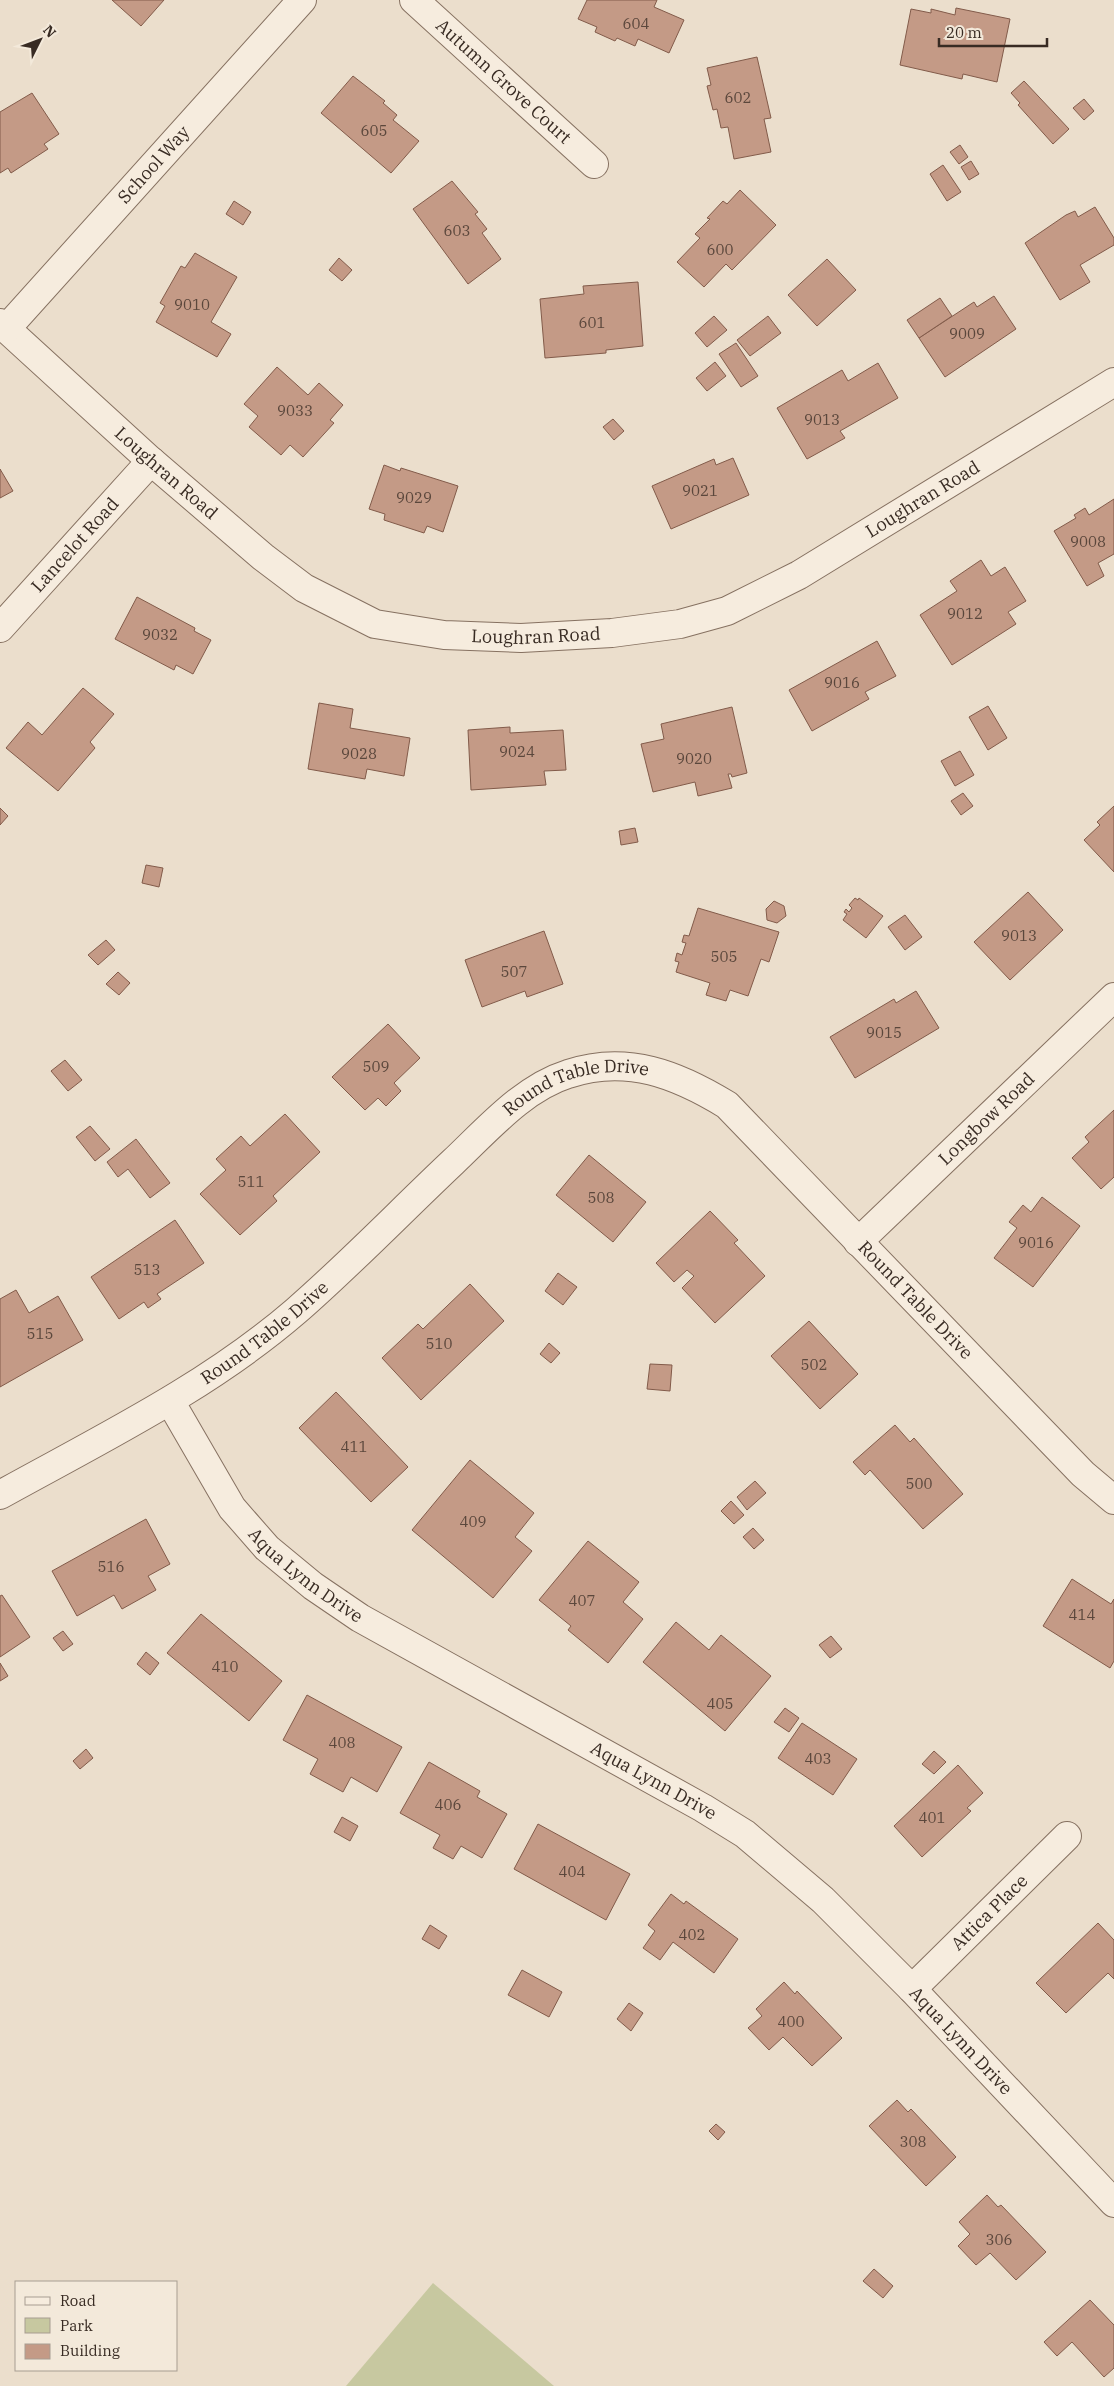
<svg xmlns="http://www.w3.org/2000/svg" width="1114" height="2386" viewBox="0 0 1114 2386" font-family="'IBM Plex Serif',serif">
	<style>
		.green { fill: #c7c8a0 }
		.building { fill: #c49a86; stroke: #825b4a }
		.lines { fill: none; stroke-linecap: round; stroke-linejoin: round }
		.minor-casing { stroke: #867161; stroke-width: 30 }
		.minor { stroke: #f6ecde; stroke-width: 28 }
		.labels { text-anchor: middle; stroke-width: 5; stroke-linejoin: round; paint-order: stroke }
		.number-label { font-size: 15px; fill: #5b473c }
		.street-label { font-size: 18px; fill: #382b23; stroke: #f3e9da }
	</style>
	<rect width="100%" height="100%" fill="#ebdecc"/>
	<!-- green -->
	<polygon class="green" points="433,2283 554,2386 346,2386"/>
	<!-- building -->
	<g class="building">
		<polygon points="112,0 164,0 141,26"/>
		<polygon points="587,0 657,0 654,7 684,20 669,53 638,39 635,46 617,38 615,41 595,32 597,27 578,19"/>
		<polygon points="956,8 1010,19 997,82 963,74 962,79 900,65 911,9 931,13 931,9 955,15"/>
		<polygon points="757,57 771,118 764,119 771,152 734,159 728,127 721,128 717,109 713,110 707,86 711,85 707,68"/>
		<polygon points="353,76 385,101 383,103 397,115 393,120 419,141 391,173 321,113"/>
		<polygon points="1024,81 1069,129 1053,144 1018,105 1020,103 1011,93"/>
		<polygon points="32,93 59,134 44,144 48,149 11,173 8,168 0,173 0,112"/>
		<polygon points="1084,99 1094,111 1084,120 1073,108"/>
		<polygon points="960,145 968,157 959,164 950,152"/>
		<polygon points="971,161 979,174 969,180 961,167"/>
		<polygon points="943,165 961,192 947,201 930,174"/>
		<polygon points="452,181 478,212 475,214 487,229 482,233 501,259 468,284 413,209"/>
		<polygon points="740,190 776,225 732,270 726,264 704,287 677,262 700,238 695,234 710,219 707,218 723,201 727,204"/>
		<polygon points="234,201 251,212 243,225 226,214"/>
		<polygon points="1095,207 1114,238 1114,245 1080,265 1090,282 1060,300 1025,243 1066,215 1075,211 1078,217"/>
		<polygon points="195,253 237,277 211,322 231,334 217,357 156,322 165,306 160,303 181,266 185,268"/>
		<polygon points="339,258 352,270 342,281 329,270"/>
		<polygon points="827,259 856,290 817,326 788,295"/>
		<polygon points="638,282 643,346 606,350 606,353 545,358 540,299 584,294 583,286"/>
		<polygon points="994,296 1016,329 945,377 919,338 974,302 977,307"/>
		<polygon points="940,298 952,316 919,338 907,320"/>
		<polygon points="714,316 727,330 707,347 695,333"/>
		<polygon points="768,316 781,333 750,356 737,340"/>
		<polygon points="736,343 758,376 741,387 719,354"/>
		<polygon points="715,362 726,376 707,391 696,378"/>
		<polygon points="878,363 898,398 840,431 845,438 807,459 777,408 842,370 848,381"/>
		<polygon points="277,367 308,395 319,383 343,405 330,420 334,423 303,457 290,445 281,455 249,427 258,416 244,404"/>
		<polygon points="613,419 624,431 614,440 603,427"/>
		<polygon points="733,458 749,495 671,529 652,486 714,459 716,465"/>
		<polygon points="384,465 400,471 401,468 458,486 443,532 427,526 424,533 384,520 385,514 369,509"/>
		<polygon points="0,469 13,491 0,498"/>
		<polygon points="1114,499 1114,554 1098,563 1104,576 1087,586 1054,531 1076,518 1074,515 1085,508 1089,515"/>
		<polygon points="981,560 991,576 1005,567 1026,601 1008,612 1016,624 952,665 920,615 957,591 950,581"/>
		<polygon points="137,597 195,628 194,631 211,640 193,674 176,665 174,670 115,639"/>
		<polygon points="877,641 896,676 865,692 869,699 812,731 789,690"/>
		<polygon points="83,688 114,714 90,742 95,748 58,791 6,748 28,722 42,735"/>
		<polygon points="319,703 353,709 350,728 410,738 404,776 367,769 365,779 308,769"/>
		<polygon points="988,706 1007,738 988,750 969,717"/>
		<polygon points="732,707 747,773 732,777 731,774 728,774 732,788 698,796 695,782 653,792 641,744 664,739 661,724"/>
		<polygon points="510,727 510,733 563,730 566,770 544,771 546,785 471,790 468,730"/>
		<polygon points="960,751 974,775 955,786 941,761"/>
		<polygon points="963,793 973,806 961,815 951,801"/>
		<polygon points="1114,806 1114,872 1084,840 1100,825 1097,822"/>
		<polygon points="0,808 8,816 0,825"/>
		<polygon points="635,828 638,842 621,845 619,831"/>
		<polygon points="146,865 163,868 159,887 142,883"/>
		<polygon points="1028,892 1063,930 1010,980 974,942"/>
		<polygon points="855,898 858,900 859,898 883,916 866,938 843,920 847,914 844,912 846,909 849,912 852,908 849,905"/>
		<polygon points="774,901 784,906 786,916 777,923 767,920 766,909"/>
		<polygon points="698,908 779,932 769,962 761,959 748,996 730,990 726,1001 706,995 710,983 676,972 679,962 675,961 677,953 682,955 686,943 682,942 684,935 689,936"/>
		<polygon points="905,915 922,937 905,950 888,927"/>
		<polygon points="544,931 563,984 527,997 525,991 482,1007 465,960"/>
		<polygon points="106,940 115,950 98,965 88,955"/>
		<polygon points="118,972 130,983 119,995 106,984"/>
		<polygon points="916,991 939,1028 855,1078 830,1037 894,999 896,1003"/>
		<polygon points="388,1024 420,1058 394,1083 401,1091 386,1106 378,1098 365,1110 332,1077"/>
		<polygon points="65,1060 82,1080 68,1091 51,1071"/>
		<polygon points="1114,1110 1114,1177 1101,1189 1072,1158 1089,1142 1085,1137"/>
		<polygon points="285,1114 320,1152 273,1196 277,1201 240,1235 200,1194 226,1170 216,1159 241,1136 250,1146"/>
		<polygon points="90,1126 110,1149 95,1161 76,1137"/>
		<polygon points="136,1139 170,1183 150,1198 128,1169 118,1177 107,1162"/>
		<polygon points="589,1155 646,1202 613,1242 556,1195"/>
		<polygon points="1042,1197 1080,1226 1033,1287 994,1258 1017,1228 1009,1222 1023,1205 1031,1212"/>
		<polygon points="710,1211 738,1240 734,1243 765,1276 715,1323 682,1288 694,1276 687,1270 674,1282 656,1263"/>
		<polygon points="175,1220 204,1263 157,1294 161,1299 148,1308 144,1302 119,1319 91,1277"/>
		<polygon points="558,1273 577,1287 563,1305 545,1291"/>
		<polygon points="470,1284 504,1321 421,1400 382,1358 418,1324 423,1329"/>
		<polygon points="16,1290 29,1313 58,1296 83,1340 0,1387 0,1299"/>
		<polygon points="809,1321 858,1374 820,1409 771,1356"/>
		<polygon points="549,1343 560,1353 551,1363 540,1354"/>
		<polygon points="650,1364 672,1365 670,1391 647,1389"/>
		<polygon points="336,1392 408,1467 371,1502 299,1428"/>
		<polygon points="895,1425 910,1442 914,1438 963,1494 923,1529 870,1470 865,1475 853,1462"/>
		<polygon points="470,1460 534,1513 515,1537 532,1551 493,1598 412,1530"/>
		<polygon points="755,1481 766,1493 747,1510 737,1497"/>
		<polygon points="731,1501 744,1515 734,1524 721,1511"/>
		<polygon points="146,1519 170,1564 148,1576 156,1590 122,1609 114,1595 77,1616 52,1571"/>
		<polygon points="753,1528 764,1540 754,1549 743,1537"/>
		<polygon points="588,1541 639,1582 623,1602 643,1619 608,1663 568,1630 571,1626 539,1600"/>
		<polygon points="1072,1579 1111,1604 1114,1599 1114,1661 1110,1668 1043,1626"/>
		<polygon points="2,1595 30,1637 0,1657 0,1596"/>
		<polygon points="201,1614 282,1681 249,1721 167,1653"/>
		<polygon points="676,1622 709,1650 721,1635 771,1676 725,1731 643,1662"/>
		<polygon points="63,1631 73,1644 63,1651 53,1638"/>
		<polygon points="831,1636 842,1649 830,1658 819,1645"/>
		<polygon points="146,1652 159,1663 150,1675 137,1664"/>
		<polygon points="0,1663 8,1676 0,1681"/>
		<polygon points="307,1695 402,1747 377,1792 351,1777 343,1792 310,1774 318,1759 283,1740"/>
		<polygon points="785,1708 799,1718 789,1732 774,1722"/>
		<polygon points="802,1723 857,1759 833,1795 778,1758"/>
		<polygon points="86,1749 93,1758 80,1769 73,1761"/>
		<polygon points="934,1751 946,1762 934,1774 922,1764"/>
		<polygon points="429,1762 480,1791 477,1797 507,1814 482,1858 461,1846 453,1859 433,1848 440,1835 400,1813"/>
		<polygon points="958,1765 983,1793 967,1808 971,1811 922,1857 894,1826"/>
		<polygon points="342,1817 358,1826 350,1841 334,1832"/>
		<polygon points="538,1824 630,1874 606,1920 514,1869"/>
		<polygon points="671,1894 684,1904 686,1901 738,1939 714,1973 673,1942 660,1960 643,1948 655,1931 648,1925"/>
		<polygon points="1098,1923 1114,1940 1114,1979 1108,1973 1066,2013 1036,1983"/>
		<polygon points="430,1925 447,1936 439,1949 422,1939"/>
		<polygon points="522,1970 562,1992 549,2017 508,1995"/>
		<polygon points="784,1982 795,1994 797,1991 842,2038 812,2066 783,2037 769,2050 748,2028 762,2016 756,2009"/>
		<polygon points="629,2003 643,2013 631,2031 617,2019"/>
		<polygon points="897,2100 908,2112 911,2109 956,2157 926,2186 869,2126"/>
		<polygon points="716,2124 725,2132 718,2140 709,2131"/>
		<polygon points="987,2195 998,2207 1001,2205 1046,2252 1016,2280 990,2253 976,2265 958,2246 970,2234 959,2222"/>
		<polygon points="874,2269 893,2286 883,2298 863,2281"/>
		<polygon points="1090,2300 1114,2325 1114,2368 1104,2377 1072,2342 1057,2356 1044,2342"/>
	</g>
	<g class="lines">
		<!-- minor casing -->
		<g class="minor-casing">
			<g id="minor">
				<path id="s1" d="M414,0l180,164"/>
				<path id="s2" d="M0,323l151,138 112,96 41,31 71,36 69,11 77,3 91,-5 68,-9 47,-13 72,-36 315,-193"/>
				<path id="s3" d="M6,329l296,-329"/>
				<path id="s4" d="M0,628l151,-167"/>
				<path id="s5" d="M858,1242l256,-245"/>
				<path id="s6" d="M170,1401l62,107 35,40 46,38 47,32 343,190 42,26 78,66 89,89 202,214"/>
				<path id="s7" d="M0,1495c101,-56 208,-108 296,-184 54,-47 105,-100 157,-149 34,-32 70,-74 115,-88 59,-20 110,1 159,31l356,369 31,26"/>
				<path id="s8" d="M912,1989l155,-153"/>
			</g>
		</g>
		<!-- minor -->
		<use href="#minor" class="minor"/>
	</g>
	<g class="labels">
		<!-- number labels -->
		<g class="number-label">
			<text x="636" y="29">604</text>
			<text x="738" y="103">602</text>
			<text x="374" y="136">605</text>
			<text x="457" y="236">603</text>
			<text x="720" y="255">600</text>
			<text x="192" y="310">9010</text>
			<text x="592" y="328">601</text>
			<text x="967" y="339">9009</text>
			<text x="295" y="416">9033</text>
			<text x="822" y="425">9013</text>
			<text x="700" y="496">9021</text>
			<text x="414" y="503">9029</text>
			<text x="1088" y="547">9008</text>
			<text x="965" y="619">9012</text>
			<text x="160" y="640">9032</text>
			<text x="842" y="688">9016</text>
			<text x="517" y="757">9024</text>
			<text x="359" y="759">9028</text>
			<text x="694" y="764">9020</text>
			<text x="1019" y="941">9013</text>
			<text x="724" y="962">505</text>
			<text x="514" y="977">507</text>
			<text x="884" y="1038">9015</text>
			<text x="376" y="1072">509</text>
			<text x="251" y="1187">511</text>
			<text x="601" y="1203">508</text>
			<text x="1036" y="1248">9016</text>
			<text x="147" y="1275">513</text>
			<text x="40" y="1339">515</text>
			<text x="439" y="1349">510</text>
			<text x="814" y="1370">502</text>
			<text x="354" y="1452">411</text>
			<text x="919" y="1489">500</text>
			<text x="473" y="1527">409</text>
			<text x="111" y="1572">516</text>
			<text x="582" y="1606">407</text>
			<text x="1082" y="1620">414</text>
			<text x="225" y="1672">410</text>
			<text x="720" y="1709">405</text>
			<text x="342" y="1748">408</text>
			<text x="818" y="1764">403</text>
			<text x="448" y="1810">406</text>
			<text x="932" y="1823">401</text>
			<text x="572" y="1877">404</text>
			<text x="692" y="1940">402</text>
			<text x="791" y="2027">400</text>
			<text x="913" y="2147">308</text>
			<text x="999" y="2245">306</text>
		</g>
		<!-- street labels -->
		<g class="street-label">
			<text dy="6" stroke="none"><textPath href="#s1" startOffset="121">Autumn Grove Court</textPath></text>
			<text dy="6" stroke="none"><textPath href="#s3" startOffset="221">School Way</textPath></text>
			<text dy="6" stroke="none"><textPath href="#s2" startOffset="224">Loughran Road</textPath></text>
			<text dy="6" stroke="none"><textPath href="#s2" startOffset="1064">Loughran Road</textPath></text>
			<text dy="6" stroke="none"><textPath href="#s4" startOffset="112">Lancelot Road</textPath></text>
			<text dy="6" stroke="none"><textPath href="#s2" startOffset="645">Loughran Road</textPath></text>
			<text dy="6" stroke="none"><textPath href="#s7" startOffset="716">Round Table Drive</textPath></text>
			<text dy="6" stroke="none"><textPath href="#s5" startOffset="178">Longbow Road</textPath></text>
			<text dy="6" stroke="none"><textPath href="#s7" startOffset="1151">Round Table Drive</textPath></text>
			<text dy="6" stroke="none"><textPath href="#s7" startOffset="311">Round Table Drive</textPath></text>
			<text dy="6" stroke="none"><textPath href="#s6" startOffset="224">Aqua Lynn Drive</textPath></text>
			<text dy="6" stroke="none"><textPath href="#s6" startOffset="629">Aqua Lynn Drive</textPath></text>
			<text dy="6" stroke="none"><textPath href="#s8" startOffset="109">Attica Place</textPath></text>
			<text dy="6" stroke="none"><textPath href="#s6" startOffset="1034">Aqua Lynn Drive</textPath></text>
		</g>
	</g>
	<!-- legend -->
	<rect x="15" y="2281" width="162" height="90" fill="#f3e9da" stroke="#a89d91"/>
	<rect x="25" y="2297" width="25" height="8" fill="#f6ecde" stroke="#a89d91"/>
	<text x="60" y="2306" font-size="15" fill="#382b23">Road</text>
	<rect x="25" y="2318" width="25" height="15" fill="#c7c8a0" stroke="#a89d91"/>
	<text x="60" y="2331" font-size="15" fill="#382b23">Park</text>
	<rect x="25" y="2344" width="25" height="15" fill="#c49a86" stroke="#a89d91"/>
	<text x="60" y="2356" font-size="15" fill="#382b23">Building</text>
	<!-- north arrow -->
	<g transform="translate(40 40) rotate(48)" stroke="#f3e9da" stroke-width="4" paint-order="stroke">
	<path d="M0-4L9 19L0 12L-9 19Z" fill="#382b23"/>
	<text y="-8" font-size="14" font-weight="bold" text-anchor="middle" fill="#382b23">N</text>
	</g>
	<!-- scale -->
	<path d="M939 38v8h108v-8" fill="none" stroke="#382b23" stroke-width="2.5"/>
	<text x="946" y="38" font-size="15" fill="#382b23" stroke="#f3e9da" stroke-width="4" paint-order="stroke">20 m</text>
</svg>
